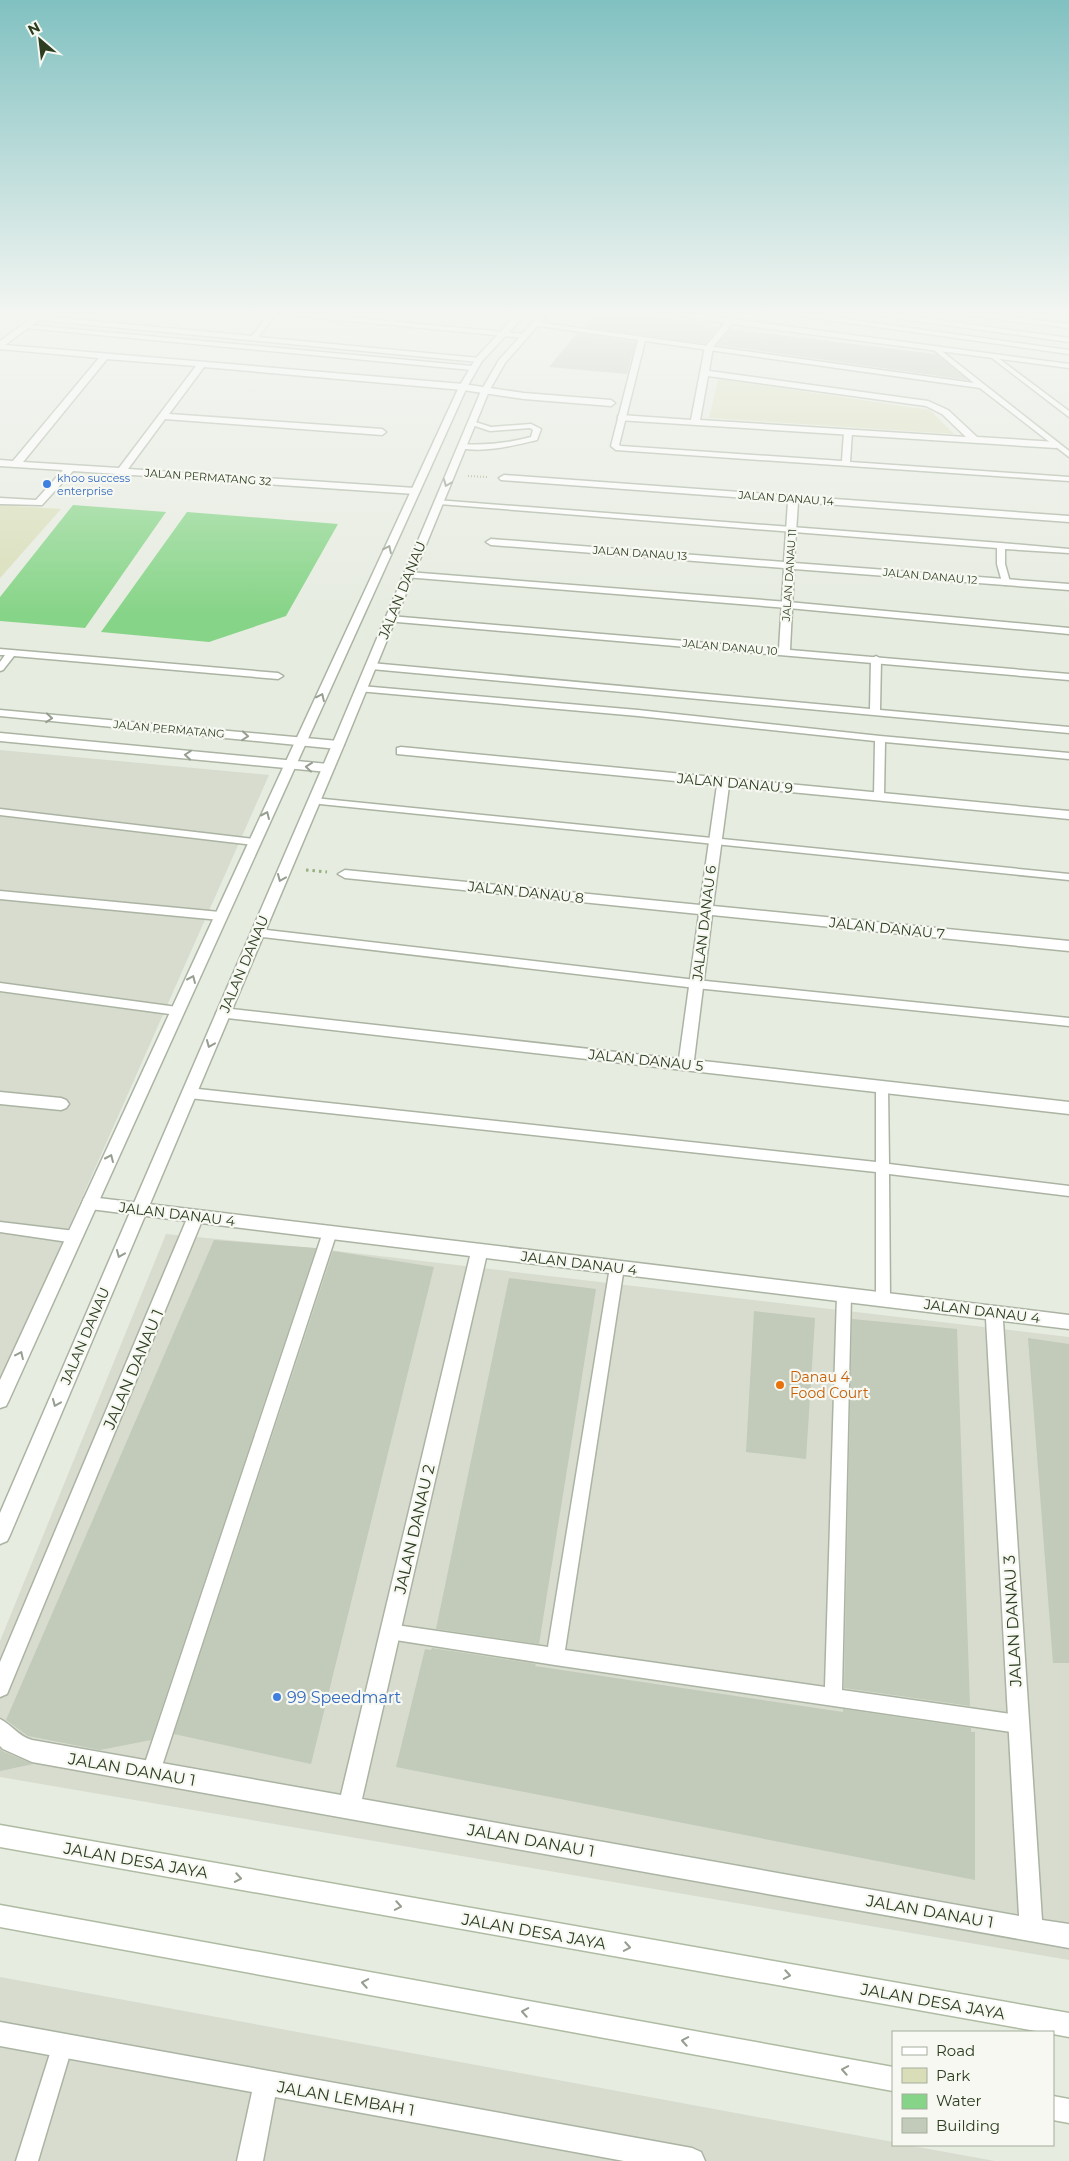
<svg xmlns="http://www.w3.org/2000/svg" width="1069" height="2161" viewBox="0 0 1069 2161" font-family="Montserrat,sans-serif">
	<style>
		.built { fill: #d7dccf }
		.green { fill: #d9deb9 }
		.water { fill: #86d487 }
		.building { fill: #c2cab9 }
		.lines { fill: none; stroke-linecap: round; stroke-linejoin: round }
		.service-casing { stroke: #abb4a3; stroke-width: 3 }
		.minor-casing { stroke: #abb4a3; stroke-width: 3 }
		.tertiary-casing { stroke: #abb4a3; stroke-width: 3 }
		.secondary-casing { stroke: #aebba2; stroke-width: 3 }
		.path-far1 { stroke: #96b180; stroke-width: 2; stroke-dasharray: 1 2; stroke-linecap: butt }
		.path { stroke: #96b180; stroke-width: 3; stroke-dasharray: 2.5 4; stroke-linecap: butt }
		.service { fill: #fff; fill-rule: evenodd }
		.minor { fill: #fff; fill-rule: evenodd }
		.tertiary { fill: #fff; fill-rule: evenodd }
		.secondary { fill: #fff; fill-rule: evenodd }
		.oneway { stroke: #969e90 }
		.shop-dot { fill: #3f7fe0; stroke: #f6f8f1; stroke-width: 2 }
		.food-dot { fill: #e8710a; stroke: #f6f8f1; stroke-width: 2 }
		.labels { text-anchor: middle; stroke-width: 4.5; stroke-linejoin: round; paint-order: stroke }
		.far-street-label { font-size: 11px; fill: #2c3d20; stroke: #f6f8f1 }
		.far-shop-label { font-size: 11px; fill: #366cbe; stroke: #f6f8f1; text-anchor: start }
		.street-label { font-size: 14px; fill: #2c3d20; stroke: #f6f8f1 }
		.food-label { font-size: 14px; fill: #c56008; stroke: #f6f8f1; text-anchor: start }
		.near-street-label { font-size: 16px; fill: #2c3d20; stroke: #f6f8f1 }
		.near-shop-label { font-size: 16px; fill: #366cbe; stroke: #f6f8f1; text-anchor: start }
	</style>
	<rect width="100%" height="100%" fill="#e7ece1"/>
	<!-- built -->
	<g class="built">
		<polygon points="0,750 269,775 0,1383"/>
		<polygon points="166,1234 311,1248 1069,1337 1069,1960 0,1777 0,1641"/>
		<polygon points="0,1977 893,2142 893,2145 907,2145 995,2161 0,2161"/>
	</g>
	<!-- green -->
	<g class="green">
		<polygon points="718,379 930,410 954,434 709,418"/>
		<polygon points="0,505 61,509 0,578"/>
	</g>
	<!-- water -->
	<g class="water">
		<polygon points="73,505 166,512 85,628 0,621 0,597"/>
		<polygon points="187,512 338,524 286,616 209,642 101,632"/>
	</g>
	<!-- building -->
	<g class="building">
		<polygon points="594,313 625,313 712,324 710,326 719,327 705,344 583,327"/>
		<polygon points="730,329 936,354 968,380 717,345"/>
		<polygon points="577,333 636,342 627,374 549,367"/>
		<polygon points="214,1240 316,1248 151,1740 100,1750 28,1736 6,1720"/>
		<polygon points="333,1251 434,1267 311,1764 174,1734"/>
		<polygon points="509,1278 596,1289 539,1644 436,1629"/>
		<polygon points="754,1311 815,1318 806,1459 746,1452"/>
		<polygon points="852,1319 957,1329 970,1706 844,1688"/>
		<polygon points="1028,1338 1069,1344 1069,1663 1053,1663"/>
		<polygon points="432,1648 536,1664 535,1666 843,1712 843,1709 971,1728 971,1732 975,1732 975,1880 396,1767 425,1649 431,1650"/>
		<polygon points="0,1749 2,1751 33,1764 0,1771"/>
	</g>
	<g class="lines">
		<!-- service casing -->
		<g class="service-casing">
			<g id="service">
				<polygon points="270,313 277,313 258,337 479,358 482,360 479,362 39,320 36,318 39,316 252,336"/>
				<polygon points="394,313 400,313 392,324 388,324"/>
				<polygon points="535,322 974,383 934,350 939,349 1069,451 1069,457 980,388 645,341 619,445 621,446 842,461 844,432 848,430 852,432 850,462 1069,477 1069,481 616,450 611,446 638,340 533,325 533,323"/>
				<polygon points="28,325 472,366 475,368 472,370 26,328 26,326"/>
				<polygon points="994,355 1069,411 1069,417 992,358 991,357"/>
				<path d="M469,420l22,7 40,-3 10,5 -4,11c-26,6 -51,13 -78,8v-4h3c24,2 46,-1 69,-7l2,-7 -3,-2 -40,3 -21,-7z"/>
				<polygon points="436,500 1001,543 1069,549 1069,553 1005,549 1005,564 1010,582 1006,585 1002,582 997,564 997,548 439,504 435,502"/>
				<polygon points="408,572 788,602 1069,628 1069,634 788,608 405,577 405,573"/>
				<polygon points="0,649 278,673 283,676 278,679 14,656 3,670 0,671 0,662 5,655 0,655"/>
				<polygon points="876,656 881,659 880,710 1069,727 1069,733 371,669 366,666 371,663 870,709 871,659"/>
				<polygon points="361,686 638,710 880,736 1069,753 1069,759 885,742 884,796 879,799 874,796 875,741 638,716 358,691 356,689"/>
				<polygon points="314,798 1069,874 1069,880 310,803 310,799"/>
				<polygon points="0,809 254,839 259,842 254,845 0,815"/>
				<polygon points="258,929 696,980 1069,1018 1069,1026 696,988 254,936 252,933"/>
				<polygon points="0,983 177,1007 183,1011 177,1015 0,991"/>
				<polygon points="882,1082 888,1087 889,1164 1069,1186 1069,1196 889,1174 890,1300 888,1304 883,1306 878,1304 876,1300 876,1172 189,1098 183,1093 189,1088 876,1162 876,1087"/>
				<polygon points="0,1222 75,1231 80,1233 82,1237 80,1241 75,1243 0,1232"/>
				<polygon points="330,1227 335,1228 337,1232 160,1772 157,1778 151,1781 145,1778 142,1772 323,1232 325,1228"/>
				<polygon points="617,1261 622,1263 624,1267 565,1650 825,1687 837,1295 839,1291 844,1289 849,1291 851,1295 842,1690 1018,1715 1024,1718 1027,1724 1024,1730 1018,1733 555,1665 383,1638 381,1632 383,1626 389,1624 548,1647 610,1267 612,1263"/>
				<polygon points="63,2034 70,2037 73,2044 38,2161 16,2161 53,2044 56,2037"/>
			</g>
		</g>
		<!-- minor casing -->
		<g class="minor-casing">
			<g id="minor">
				<path d="M39,313h9l-43,32 458,39 61,9 87,7 4,3 -4,3 -87,-7 -61,-9 -259,-23 -35,47 213,15 4,3 -4,3 -217,-16 -37,50 287,19 5,3 -5,3 -342,-23 -31,34 -42,-1v-6l36,2 27,-30 -63,-4v-6l13,1 86,-103 -99,-9v-8zM107,359l89,7 -77,102 -96,-6z"/>
				<polygon points="266,313 300,313 525,334 529,336 525,338"/>
				<path d="M663,313h24l382,51v4l-337,-44 -19,23 -4,24 219,30 20,9 29,27 79,5 4,3 -4,3 -438,-28v-4l3,-1 70,5 14,-73 20,-24zM708,376l218,30 16,8 24,23 -266,-17z"/>
				<polygon points="947,313 975,313 1069,324 1069,328"/>
				<polygon points="504,475 1069,516 1069,522 798,502 794,563 1069,584 1069,590 794,569 790,650 1069,674 1069,680 386,621 386,617 390,616 779,649 784,568 491,545 486,542 491,539 784,562 788,501 501,480 499,478"/>
				<polygon points="0,710 338,741 344,745 338,749 0,716"/>
				<polygon points="0,733 328,764 334,768 328,772 0,741"/>
				<polygon points="401,747 1069,811 1069,819 729,786 713,906 1069,941 1069,951 712,915 694,1060 1069,1102 1069,1114 218,1017 216,1013 223,1008 679,1059 699,914 345,878 338,874 345,870 700,905 717,785 397,754 397,748"/>
				<polygon points="0,891 220,912 227,916 220,920 0,899"/>
				<polygon points="0,1092 61,1098 66,1100 69,1104 66,1108 61,1110 0,1104"/>
				<path d="M90,1197l979,118v14l-66,-8 39,599 27,4v24l-1037,-186 -29,-13 -3,-3v-27c12,6 18,17 32,21l309,55 129,-539 -269,-33 -194,471 -7,3v-35l186,-441 -96,-12 -6,-1 -2,-5 2,-5zM486,1258l500,61 33,597 -657,-117z"/>
				<polygon points="0,2022 692,2148 701,2152 705,2161 624,2161 275,2097 263,2161 237,2161 252,2092 0,2046"/>
			</g>
		</g>
		<!-- tertiary casing -->
		<g class="tertiary-casing">
			<g id="tertiary">
				<polygon points="518,313 527,313 482,361 467,387 9,1400 6,1406 0,1408 0,1380 459,387 476,358"/>
				<polygon points="541,313 549,313 505,363 489,391 344,745 10,1535 7,1541 0,1544 0,1513 332,745 481,391 499,360"/>
			</g>
		</g>
		<!-- secondary casing -->
		<g class="secondary-casing">
			<g id="secondary">
				<polygon points="778,313 802,313 1069,350 1069,354"/>
				<polygon points="861,313 885,313 1069,338 1069,342"/>
				<polygon points="0,1825 1069,2013 1069,2037 1053,2034 1053,2032 1042,2032 0,1847"/>
				<polygon points="0,1905 893,2067 893,2091 0,1927"/>
				<polygon points="1053,2096 1069,2099 1069,2123 1053,2120"/>
			</g>
		</g>
		<!-- path-far1 -->
		<polyline class="path-far1" points="468,476 487,477"/>
		<!-- path -->
		<polyline class="path" points="306,870 327,872"/>
		<!-- service -->
		<use href="#service" class="service"/>
		<!-- minor -->
		<use href="#minor" class="minor"/>
		<!-- tertiary -->
		<use href="#tertiary" class="tertiary"/>
		<!-- secondary -->
		<use href="#secondary" class="secondary"/>
	</g>
	<!-- one-way arrows -->
	<defs><path id="oneway-chevron" d="M-2-3.5L2.5 0L-2 3.5" fill="none" stroke-width="1.6" stroke-linecap="round" stroke-linejoin="round" transform="scale(1.25)"/></defs>
	<g class="oneway">
		<use href="#oneway-chevron" transform="translate(447 483) rotate(112)"/>
		<use href="#oneway-chevron" transform="translate(388 549) rotate(-65)"/>
		<use href="#oneway-chevron" transform="translate(321 697) rotate(-65)"/>
		<use href="#oneway-chevron" transform="translate(49 718) rotate(5)"/>
		<use href="#oneway-chevron" transform="translate(245 736) rotate(5)"/>
		<use href="#oneway-chevron" transform="translate(188 755) rotate(-175)"/>
		<use href="#oneway-chevron" transform="translate(309 767) rotate(-174)"/>
		<use href="#oneway-chevron" transform="translate(266 815) rotate(-66)"/>
		<use href="#oneway-chevron" transform="translate(281 878) rotate(113)"/>
		<use href="#oneway-chevron" transform="translate(192 979) rotate(-66)"/>
		<use href="#oneway-chevron" transform="translate(210 1044) rotate(113)"/>
		<use href="#oneway-chevron" transform="translate(110 1158) rotate(-66)"/>
		<use href="#oneway-chevron" transform="translate(120 1254) rotate(113)"/>
		<use href="#oneway-chevron" transform="translate(20 1355) rotate(-65)"/>
		<use href="#oneway-chevron" transform="translate(56 1403) rotate(113)"/>
		<use href="#oneway-chevron" transform="translate(238 1878) rotate(10)"/>
		<use href="#oneway-chevron" transform="translate(398 1906) rotate(10)"/>
		<use href="#oneway-chevron" transform="translate(627 1947) rotate(10)"/>
		<use href="#oneway-chevron" transform="translate(787 1975) rotate(10)"/>
		<use href="#oneway-chevron" transform="translate(365 1983) rotate(-170)"/>
		<use href="#oneway-chevron" transform="translate(525 2012) rotate(-170)"/>
		<use href="#oneway-chevron" transform="translate(685 2041) rotate(-170)"/>
		<use href="#oneway-chevron" transform="translate(845 2070) rotate(-170)"/>
	</g>
	<!-- sky -->
	<linearGradient id="sky" x2="0" y2="1"><stop stop-color="#81c1c1"/><stop offset="0.51" stop-color="#f4f6f2"/><stop offset="1" stop-color="#f4f6f2" stop-opacity="0"/></linearGradient>
	<rect width="1069" height="616" fill="url(#sky)"/>
	<!-- markers -->
	<g class="shop-dot">
		<circle cx="47" cy="484" r="5"/>
		<circle cx="277" cy="1697" r="5"/>
	</g>
	<circle class="food-dot" cx="780" cy="1385" r="5"/>
	<g class="labels">
		<!-- far-street labels -->
		<g class="far-street-label">
			<text transform="translate(208 477) rotate(4)" y="4">JALAN PERMATANG 32</text>
			<text transform="translate(786 498) rotate(4)" y="4">JALAN DANAU 14</text>
			<text transform="translate(640 553) rotate(4)" y="4">JALAN DANAU 13</text>
			<text transform="translate(789 575) rotate(-86)" y="4">JALAN DANAU 11</text>
			<text transform="translate(930 576) rotate(5)" y="4">JALAN DANAU 12</text>
			<text transform="translate(730 647) rotate(5)" y="4">JALAN DANAU 10</text>
			<text transform="translate(169 729) rotate(5)" y="4">JALAN PERMATANG</text>
		</g>
		<!-- far-shop labels -->
		<g class="far-shop-label">
			<text x="57" y="482">khoo success<tspan x="57" dy="13">enterprise</tspan></text>
		</g>
		<!-- street labels -->
		<g class="street-label">
			<text transform="translate(402 590) rotate(-68)" y="5">JALAN DANAU</text>
			<text transform="translate(735 783) rotate(5)" y="5">JALAN DANAU 9</text>
			<text transform="translate(526 892) rotate(6)" y="5">JALAN DANAU 8</text>
			<text transform="translate(704 923) rotate(-83)" y="5">JALAN DANAU 6</text>
			<text transform="translate(887 928) rotate(6)" y="5">JALAN DANAU 7</text>
			<text transform="translate(244 964) rotate(-67)" y="5">JALAN DANAU</text>
			<text transform="translate(646 1060) rotate(6)" y="5">JALAN DANAU 5</text>
			<text transform="translate(177 1214) rotate(7)" y="5">JALAN DANAU 4</text>
			<text transform="translate(579 1263) rotate(7)" y="5">JALAN DANAU 4</text>
			<text transform="translate(982 1311) rotate(7)" y="5">JALAN DANAU 4</text>
			<text transform="translate(85 1336) rotate(-67)" y="5">JALAN DANAU</text>
		</g>
		<!-- food labels -->
		<g class="food-label">
			<text x="790" y="1382">Danau 4<tspan x="790" dy="16">Food Court</tspan></text>
		</g>
		<!-- near-street labels -->
		<g class="near-street-label">
			<text transform="translate(133 1369) rotate(-67)" y="6">JALAN DANAU 1</text>
			<text transform="translate(414 1529) rotate(-77)" y="6">JALAN DANAU 2</text>
			<text transform="translate(1012 1621) rotate(-93)" y="6">JALAN DANAU 3</text>
			<text transform="translate(132 1769) rotate(10)" y="6">JALAN DANAU 1</text>
			<text transform="translate(531 1840) rotate(10)" y="6">JALAN DANAU 1</text>
			<text transform="translate(136 1860) rotate(10)" y="6">JALAN DESA JAYA</text>
			<text transform="translate(930 1911) rotate(10)" y="6">JALAN DANAU 1</text>
			<text transform="translate(534 1931) rotate(10)" y="6">JALAN DESA JAYA</text>
			<text transform="translate(933 2001) rotate(10)" y="6">JALAN DESA JAYA</text>
			<text transform="translate(346 2098) rotate(10)" y="6">JALAN LEMBAH 1</text>
		</g>
		<!-- near-shop labels -->
		<g class="near-shop-label">
			<text x="287" y="1703">99 Speedmart</text>
		</g>
	</g>
	<!-- legend -->
	<rect x="892" y="2031" width="162" height="115" fill="#f6f8f1" stroke="#a5ad9d"/>
	<rect x="902" y="2047" width="25" height="8" fill="#ffffff" stroke="#a5ad9d"/>
	<text x="936" y="2056" font-size="15" fill="#2c3d20">Road</text>
	<rect x="902" y="2068" width="25" height="15" fill="#d9deb9" stroke="#a5ad9d"/>
	<text x="936" y="2081" font-size="15" fill="#2c3d20">Park</text>
	<rect x="902" y="2094" width="25" height="15" fill="#86d487" stroke="#a5ad9d"/>
	<text x="936" y="2106" font-size="15" fill="#2c3d20">Water</text>
	<rect x="902" y="2118" width="25" height="15" fill="#c2cab9" stroke="#a5ad9d"/>
	<text x="936" y="2131" font-size="15" fill="#2c3d20">Building</text>
	<!-- north arrow -->
	<g transform="translate(40 40) rotate(332)" stroke="#f6f8f1" stroke-width="4" paint-order="stroke">
	<path d="M0-4L9 19L0 12L-9 19Z" fill="#2c3d20"/>
	<text y="-8" font-size="14" font-weight="bold" text-anchor="middle" fill="#2c3d20">N</text>
	</g>
</svg>
